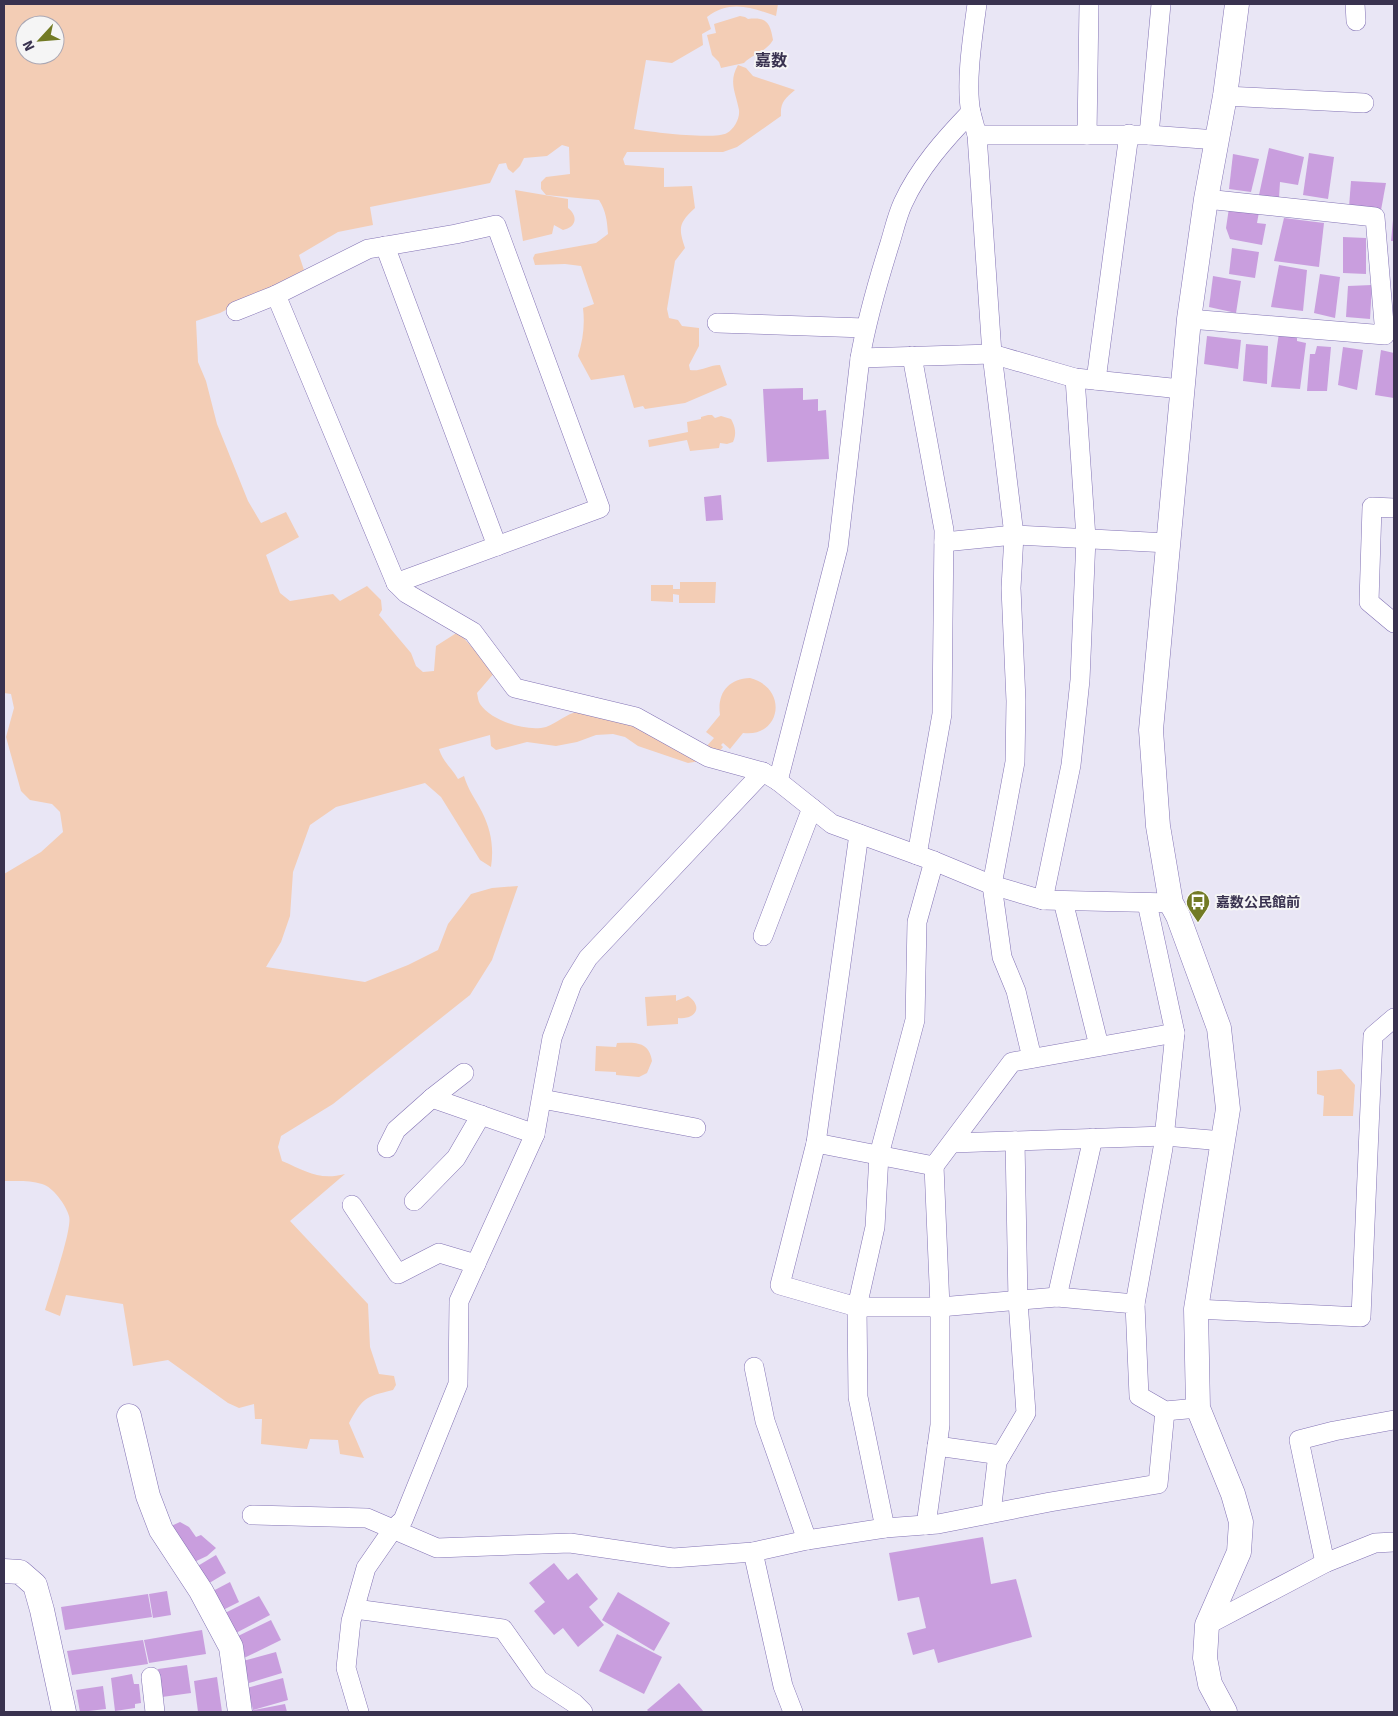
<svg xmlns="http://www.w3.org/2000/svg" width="1398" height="1716" viewBox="0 0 1398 1716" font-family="Signika,'Noto Sans JP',sans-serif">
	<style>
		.green { fill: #f3cdb5; fill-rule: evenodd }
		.building { fill: #c99ede }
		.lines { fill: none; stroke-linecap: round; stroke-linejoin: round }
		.minor-casing { stroke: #8373b5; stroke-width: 20 }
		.tertiary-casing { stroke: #8373b5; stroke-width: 25 }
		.minor { stroke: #fff; stroke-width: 19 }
		.tertiary { stroke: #fff; stroke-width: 24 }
		.labels { text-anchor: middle; stroke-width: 4; stroke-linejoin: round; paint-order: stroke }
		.poi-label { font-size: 14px; font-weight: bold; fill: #39324f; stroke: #f5f5f5; text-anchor: start }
		.quarter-label { font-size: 16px; font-weight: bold; fill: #39324f; stroke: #f5f5f5 }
	</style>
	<rect width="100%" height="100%" fill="#e9e6f5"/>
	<!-- green -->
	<g class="green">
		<path d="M4,4h774l-2,12c-26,-9 -46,-16 -69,1l4,12 -9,5 1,11 -31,18 -26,-3 -12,69c16,3 81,11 93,4 7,-4 13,-14 12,-23 -3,-17 -11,-28 -1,-45l8,3 7,8 42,14c-10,8 -15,13 -14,26l-44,31 -14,5h-96l-4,7 2,6 39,3v19l28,-1 3,22c-16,15 -17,19 -10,40l-10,13 -8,48 2,9 9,2 4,6 17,2v18l-10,19 1,5c10,2 19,-5 30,-5l7,20 -42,18 -40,6 -2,-3 -9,2 -10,-33 -33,5 -13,-24c5,-16 7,-31 5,-48l11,-4 -13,-38 -16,-2 -30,1 -2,-7 2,-4 61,-11 12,-9c-1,-14 -2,-23 -9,-34l-53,-5 -5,-6v-7l5,-5 24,-3 -1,-27 -7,-2 -15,11 -23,2 -4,8 -7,7 -5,-4 -2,-6 -7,1 -9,19 -120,24 3,18 -35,7 -39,23 5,15 -84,43 -24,8 2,41 8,19 11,43 31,77 13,22 25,-11 13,25 -33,18 14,38 10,8 43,-7 7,7 27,-15 14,14 1,10 -3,5 32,38 5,13 7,6 11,-1 2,-25 22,-14 37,40 -18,21c1,4 1,8 3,11 11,17 47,28 66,23 9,-3 22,-14 31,-15 7,-1 18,3 26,5 34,7 67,28 97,44l-12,2 -50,-17 -13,-9 -12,-3 -17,1 -19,7 -21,4 -29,-4 -31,8 -5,-4 -1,-11 -51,14c4,13 12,18 19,30l6,-3c4,14 12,24 18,36 9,18 12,35 9,55l-11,-7 -39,-63 -16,-14 -89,24 -26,18 -17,47 -3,44 -9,26 -15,25 99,15 43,-17 30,-15 10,-26 23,-30 21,-6 26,-2 -26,74 -22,35 -137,109 -52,32 -3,11 4,14c24,10 37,20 63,13l-55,47 78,83 2,43 9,27 15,2 2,9 -3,5c-29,7 -30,8 -44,33l15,35 -24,-4 -2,-14 -28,-1 -3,10 -46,-5 1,-25h-7l-1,-15 -15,4 -11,-5 -60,-43 -35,6 -10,-62 -57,-9 -6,21 -15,-6c5,-17 28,-82 24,-94 -3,-11 -16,-29 -27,-32 -12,-4 -25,-3 -38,-3v-307l37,-22 22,-20 -3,-20 -8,-8 -22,-4 -9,-9 -15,-54 8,-29 -3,-14 -7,-1zM25,25h30v30h-30z"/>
		<path d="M740,16l5,1 3,2c18,-2 22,3 25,21 -7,12 -20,14 -29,23l-23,5 -2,-6 -7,-7 -5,-20 9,-2 -2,-9z"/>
		<path d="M515,190l53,9v9c10,8 9,19 -5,22l-9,-5 -2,9 -29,7z"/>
		<path d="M708,415h4l3,3 6,-2 10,3c4,7 6,15 2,23l-6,2 -7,-1 -1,5 -29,3 -3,-11 -38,7 -1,-7 40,-8 -1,-10 14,-3v-2z"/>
		<polygon points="680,582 716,582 715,603 679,603 679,595 673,594 673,602 651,601 651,585 673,585 673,589 680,589"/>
		<path d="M750,678c39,10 31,60 -7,55l-13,16 -7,-6 -2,2 2,2 -6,7 -12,-6 9,-10 -8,-6 14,-17c-3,-22 8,-36 30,-37z"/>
		<path d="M676,995v6l12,-5c16,11 7,24 -10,22v6l-31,2 -2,-29z"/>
		<path d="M617,1043c16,0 32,-3 35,18l-5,12 -8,4 -23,-2v-3l-21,-1 1,-25 20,1z"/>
		<polygon points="1341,1069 1355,1085 1353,1116 1323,1116 1324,1096 1317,1094 1317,1071"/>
	</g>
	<!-- building -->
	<g class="building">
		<polygon points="1269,148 1304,157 1298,185 1280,182 1279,198 1259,195"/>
		<polygon points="1309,153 1334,157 1328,199 1303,195"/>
		<polygon points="1233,154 1259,159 1251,192 1229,189"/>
		<polygon points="1351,181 1386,183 1381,210 1349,207"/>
		<polygon points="1229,208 1259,212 1257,223 1266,224 1262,245 1230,239 1226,228"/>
		<polygon points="1284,218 1324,223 1319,267 1274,261"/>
		<polygon points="1393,220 1394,220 1394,241 1391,241"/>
		<polygon points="1343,237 1366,238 1366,274 1343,273"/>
		<polygon points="1232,248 1259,252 1255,278 1229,274"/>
		<polygon points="1279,265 1307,270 1303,311 1271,307"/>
		<polygon points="1320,274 1340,277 1335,318 1314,313"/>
		<polygon points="1213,276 1241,281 1236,313 1209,307"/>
		<polygon points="1372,285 1370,319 1346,317 1348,286"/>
		<polygon points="1279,333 1297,333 1297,341 1306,343 1300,389 1271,387"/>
		<polygon points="1207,336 1241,340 1238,369 1204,364"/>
		<polygon points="1246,344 1268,346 1267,384 1243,381"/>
		<polygon points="1317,346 1331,347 1327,391 1307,391 1310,354 1315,354"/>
		<polygon points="1343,347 1363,350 1357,390 1338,385"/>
		<polygon points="1381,350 1394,353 1394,398 1375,395"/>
		<polygon points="803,388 803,400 818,399 818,411 826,410 829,459 767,462 763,389"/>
		<polygon points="721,495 723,520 706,521 704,497"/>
		<polygon points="180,1522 189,1527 196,1537 201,1535 216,1548 207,1556 190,1564 169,1527"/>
		<polygon points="983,1537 991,1584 1016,1579 1032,1637 938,1663 934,1649 913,1655 907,1633 926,1628 919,1597 898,1601 889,1553"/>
		<polygon points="216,1555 226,1573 206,1585 196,1567"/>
		<polygon points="554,1563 568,1580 577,1573 598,1599 589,1607 604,1625 578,1647 563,1628 554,1635 534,1611 545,1602 529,1583"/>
		<polygon points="230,1582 239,1602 221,1611 211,1592"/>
		<polygon points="167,1591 171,1615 153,1618 149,1594"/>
		<polygon points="618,1592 670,1623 654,1651 602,1620"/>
		<polygon points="148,1594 152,1617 65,1630 61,1607"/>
		<polygon points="259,1596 270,1615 234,1634 223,1614"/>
		<polygon points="271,1620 281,1640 244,1658 234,1638"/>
		<polygon points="202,1630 206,1654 149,1663 144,1640"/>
		<polygon points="617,1634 662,1657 644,1694 599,1671"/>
		<polygon points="143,1640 148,1664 72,1675 67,1651"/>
		<polygon points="276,1652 282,1673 249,1683 243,1661"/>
		<polygon points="187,1665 191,1693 162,1697 158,1669"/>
		<polygon points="132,1674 134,1684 139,1684 141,1703 135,1704 135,1708 115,1711 111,1678"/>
		<polygon points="217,1677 222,1712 198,1712 194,1681"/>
		<polygon points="283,1678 288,1700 253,1710 247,1688"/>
		<polygon points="679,1683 704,1712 649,1712 647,1710"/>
		<polygon points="103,1686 106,1709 80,1712 76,1690"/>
		<polygon points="285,1704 287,1712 249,1712 249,1711"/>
	</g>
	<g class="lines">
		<!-- minor casing -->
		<g class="minor-casing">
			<g id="minor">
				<path d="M977,4c-4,30 -12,79 -6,109 2,7 4,15 6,22l15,219 22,181 -3,53 5,113 -1,61 -23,123 10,72 14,34 16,67"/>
				<polyline points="1355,4 1356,21"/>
				<polyline points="1225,96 1364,103"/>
				<polyline points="977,135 1149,135 1217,140"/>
				<polyline points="1087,135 1089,4"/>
				<polyline points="1149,135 1161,4"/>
				<polygon points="496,225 600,508 396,583 276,295 368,249 456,234"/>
				<polyline points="385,246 497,546"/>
				<polyline points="236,311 276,295"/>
				<polyline points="1189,319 1385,335 1375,217 1206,199"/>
				<polyline points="717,323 865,328"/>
				<polyline points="912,356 944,530 942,714 917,855"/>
				<polyline points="860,358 992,354 1075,378 1181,389"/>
				<polyline points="1096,380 1129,134"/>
				<polyline points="1394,508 1372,507 1369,602 1394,623"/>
				<polyline points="944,542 1014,535 1168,543"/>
				<polyline points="396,583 406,593 473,632 515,688 636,717 708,757 763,772 778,781 832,824 934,861 992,885 1043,900 1171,903"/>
				<path d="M778,781l60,-233 22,-190c7,-39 18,-77 30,-115 4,-13 7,-27 13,-40 16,-35 42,-64 68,-91"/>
				<polyline points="859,834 816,1143 780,1285 857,1307 940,1307 1057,1297 1135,1304 1139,1396 1165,1411 1198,1408"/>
				<polyline points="1043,900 1071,765 1080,680 1086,538 1075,378"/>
				<polyline points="1063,901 1099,1046"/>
				<polyline points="763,936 812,808"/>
				<polyline points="432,1098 535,1134"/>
				<polyline points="542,1099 696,1128"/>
				<polyline points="816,1143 934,1166 1012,1062 1175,1033 1147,903"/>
				<polyline points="952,1143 1165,1136 1223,1141"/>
				<polyline points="387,1148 396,1130 432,1098 464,1073"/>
				<polyline points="414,1201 456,1158 481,1115"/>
				<polyline points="352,1205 398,1274 439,1253 476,1264"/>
				<polyline points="1057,1297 1093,1138"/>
				<polyline points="1135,1304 1163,1148 1175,1033"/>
				<polyline points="1196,1309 1361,1317 1373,1036 1394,1018"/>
				<polyline points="754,1367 765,1421 807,1540"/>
				<polyline points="937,1446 1001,1455"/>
				<polyline points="991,1513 997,1462 1026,1413 1018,1301 1015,1141"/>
				<polyline points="252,1515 367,1518 437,1548 570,1543 673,1558 753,1552 807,1540 885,1528 938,1524 1050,1502 1158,1484 1165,1411"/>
				<polyline points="926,1525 940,1425 940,1307 934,1166"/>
				<polyline points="885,1528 858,1397 857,1307 875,1227 879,1155 915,1020 917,922 934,861"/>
				<polyline points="753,1552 783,1686 793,1712"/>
				<polyline points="1325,1563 1299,1440 1334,1431 1394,1420"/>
				<polyline points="355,1609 503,1629 539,1680 574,1703 583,1712"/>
				<polyline points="1207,1625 1325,1563 1375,1543 1394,1542"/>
				<polyline points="151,1677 155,1712"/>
				<polyline points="359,1712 346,1668 351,1621 366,1568 393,1529 403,1520 458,1384 459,1301 535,1134 552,1038 572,984 588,958 763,772"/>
			</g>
		</g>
		<!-- tertiary casing -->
		<g class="tertiary-casing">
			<g id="tertiary">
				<polyline points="129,1416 148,1496 161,1530 201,1591 231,1647 240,1712"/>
				<polyline points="4,1571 20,1572 35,1585 42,1610 64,1712"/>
				<polyline points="1225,1712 1210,1684 1205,1658 1207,1625 1239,1552 1241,1522 1233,1494 1198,1408 1196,1309 1228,1109 1219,1028 1178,916 1171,903 1158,826 1151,730 1189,319 1206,199 1225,96 1237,4"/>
			</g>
		</g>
		<!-- minor -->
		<use href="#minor" class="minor"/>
		<!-- tertiary -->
		<use href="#tertiary" class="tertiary"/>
	</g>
	<!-- icons -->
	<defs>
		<g id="bus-pin" transform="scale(1.25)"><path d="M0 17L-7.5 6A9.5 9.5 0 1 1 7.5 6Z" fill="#727a24" stroke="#f5f5f5"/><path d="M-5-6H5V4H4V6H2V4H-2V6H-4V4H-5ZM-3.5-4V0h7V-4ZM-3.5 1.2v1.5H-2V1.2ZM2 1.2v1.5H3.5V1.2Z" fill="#fff"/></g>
	</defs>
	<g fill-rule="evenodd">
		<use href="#bus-pin" x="1198" y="902"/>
	</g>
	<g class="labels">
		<!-- poi labels -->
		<g class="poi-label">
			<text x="1216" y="907">嘉数公民館前</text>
		</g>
		<!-- quarter labels -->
		<g class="quarter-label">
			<text x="771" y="66">嘉数</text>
		</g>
	</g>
	<!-- border -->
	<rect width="1398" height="1716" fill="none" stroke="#39324f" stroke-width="10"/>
	<!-- north arrow -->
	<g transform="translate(40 40) rotate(244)"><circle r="24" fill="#f5f5f5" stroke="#aaa7b3"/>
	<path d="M0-4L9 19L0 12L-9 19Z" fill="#727a24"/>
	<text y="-8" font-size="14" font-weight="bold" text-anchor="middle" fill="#39324f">N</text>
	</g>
</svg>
